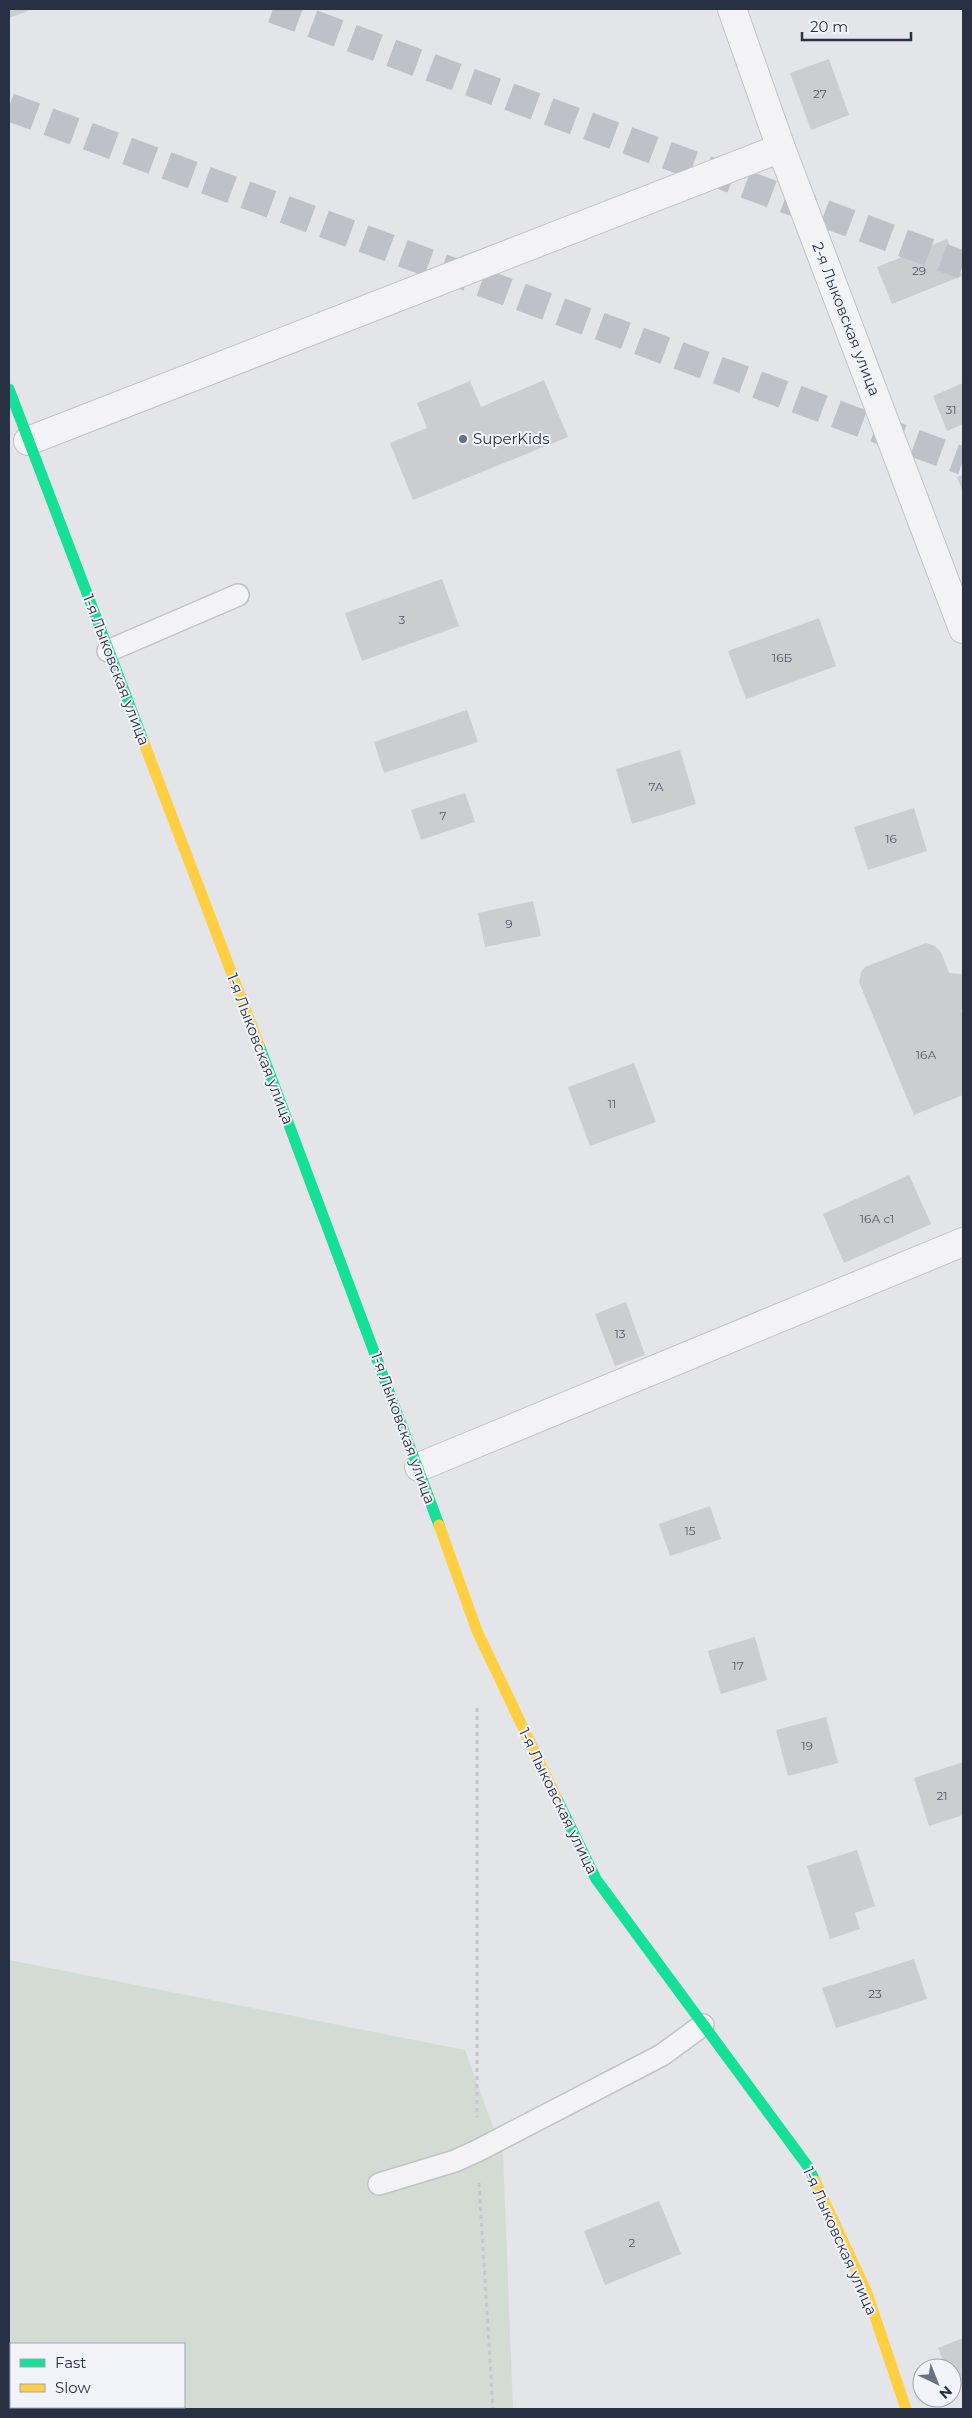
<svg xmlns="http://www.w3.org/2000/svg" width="972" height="2418" viewBox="0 0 972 2418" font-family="Montserrat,sans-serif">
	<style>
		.green { fill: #d3dcd3; fill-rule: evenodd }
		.building { fill: #cccdd1 }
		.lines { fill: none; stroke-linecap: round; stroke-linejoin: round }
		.primary-tunnel { stroke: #bec1c8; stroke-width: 28; stroke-dasharray: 28 14; stroke-linecap: butt }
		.lane-casing { stroke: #c1c3c7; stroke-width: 24 }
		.street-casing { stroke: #c1c3c7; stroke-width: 30 }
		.path { stroke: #c4c6cc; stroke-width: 3; stroke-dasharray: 4 4; stroke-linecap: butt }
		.lane { stroke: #f3f3f5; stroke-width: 21 }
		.street { stroke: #f3f3f5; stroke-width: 28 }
		.fast { stroke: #16e098; stroke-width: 11 }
		.slow { stroke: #ffcf43; stroke-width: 11 }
		.poi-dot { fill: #69707e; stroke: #f1f3f8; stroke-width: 2 }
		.labels { text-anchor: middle; stroke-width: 4; stroke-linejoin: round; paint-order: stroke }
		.number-label { font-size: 12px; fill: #525968 }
		.street-label { font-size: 15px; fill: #283144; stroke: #f1f3f8 }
		.poi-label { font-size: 15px; fill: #283144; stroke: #f1f3f8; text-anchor: start }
	</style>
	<rect width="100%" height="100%" fill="#e3e5e9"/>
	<!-- green -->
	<path class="green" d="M9,1960l456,90 38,104 10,255h-504zM11,2344h173v63h-173z"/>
	<!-- building -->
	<g class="building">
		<polygon points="9,9 27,9 28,11 9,18"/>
		<polygon points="829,59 849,115 811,130 790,73"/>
		<polygon points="947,239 962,276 892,304 877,267"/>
		<polygon points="544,380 568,437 413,500 390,443 427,428 417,403 470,381 481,407"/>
		<polygon points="963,383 963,424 947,431 933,396"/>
		<polygon points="963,475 963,493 957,477"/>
		<polygon points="442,579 459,626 362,661 345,613"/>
		<polygon points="819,618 836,666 746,699 728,651"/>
		<polygon points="467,710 478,742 384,773 374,742"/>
		<polygon points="680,750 696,804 632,824 616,769"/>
		<polygon points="465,793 475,822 421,840 411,810"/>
		<polygon points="914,808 927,851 868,870 854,827"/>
		<polygon points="533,901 541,936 485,947 478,913"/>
		<polygon points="926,943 935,946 941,952 949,973 963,974 963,1009 961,1010 963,1015 963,1095 914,1115 859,982 861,972 865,967"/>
		<polygon points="634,1063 656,1122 590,1146 568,1087"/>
		<polygon points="909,1175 931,1224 844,1263 823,1214"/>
		<polygon points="626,1302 645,1355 615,1366 595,1314"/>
		<polygon points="710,1506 721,1539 670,1556 659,1524"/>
		<polygon points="755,1637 767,1680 721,1694 708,1651"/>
		<polygon points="826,1717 838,1763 788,1776 776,1730"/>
		<polygon points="963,1762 963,1815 929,1826 914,1778"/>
		<polygon points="857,1850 875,1906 855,1913 860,1929 830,1939 807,1866"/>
		<polygon points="914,1959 927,1999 836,2028 822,1988"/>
		<polygon points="659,2201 681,2254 605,2285 584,2231"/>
		<polygon points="963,2338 963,2386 955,2389 952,2383 952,2368 946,2368 938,2348"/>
	</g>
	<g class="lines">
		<!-- primary-tunnel -->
		<g class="primary-tunnel">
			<polyline points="273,9 963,265"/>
			<polyline points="9,107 963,461"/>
		</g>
		<!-- lane casing -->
		<g class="lane-casing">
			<g id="lane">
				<polyline points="108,651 238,595"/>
				<polyline points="379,2184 455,2161 477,2151 662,2055 703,2025"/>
			</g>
		</g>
		<!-- street casing -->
		<g class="street-casing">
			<g id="street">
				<polyline points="732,9 781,148 963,629"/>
				<polyline points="28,441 781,148"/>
				<polyline points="419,1467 963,1242"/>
			</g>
		</g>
		<!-- path -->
		<g class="path">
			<polyline points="477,1708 477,2117"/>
			<polyline points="479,2183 493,2409"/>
		</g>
		<!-- lane -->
		<use href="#lane" class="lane"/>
		<!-- street -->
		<use href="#street" class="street"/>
		<!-- fast -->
		<g class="fast">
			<polyline points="9,389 144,743"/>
			<polyline points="259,1045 439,1525"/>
			<polyline points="557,1799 596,1879 809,2168 815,2181"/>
		</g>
		<!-- slow -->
		<g class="slow">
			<polyline points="144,743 259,1045"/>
			<polyline points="439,1525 477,1631 557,1799"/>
			<polyline points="815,2181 867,2293 906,2409"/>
		</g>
	</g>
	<!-- markers -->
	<circle class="poi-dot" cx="463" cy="439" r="5"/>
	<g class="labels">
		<!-- number labels -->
		<g class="number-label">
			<text x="820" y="98">27</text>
			<text x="919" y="275">29</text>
			<text x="951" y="414">31</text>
			<text x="402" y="624">3</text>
			<text x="782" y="662">16Б</text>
			<text x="656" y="791">7А</text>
			<text x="443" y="820">7</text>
			<text x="891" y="843">16</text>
			<text x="509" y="928">9</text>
			<text x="926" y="1059">16А</text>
			<text x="612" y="1108">11</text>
			<text x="877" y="1223">16А с1</text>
			<text x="620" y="1338">13</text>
			<text x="690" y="1535">15</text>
			<text x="738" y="1670">17</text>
			<text x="807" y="1750">19</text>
			<text x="942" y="1800">21</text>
			<text x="875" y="1998">23</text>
			<text x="632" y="2247">2</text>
		</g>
		<!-- street labels -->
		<g class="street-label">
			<text transform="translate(846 319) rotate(69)" y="5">2-я Лыковская улица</text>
			<text transform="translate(116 670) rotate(69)" y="5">1-я Лыковская улица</text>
			<text transform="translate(260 1049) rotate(69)" y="5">1-я Лыковская улица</text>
			<text transform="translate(403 1428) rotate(70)" y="5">1-я Лыковская улица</text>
			<text transform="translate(558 1801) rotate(64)" y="5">1-я Лыковская улица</text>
			<text transform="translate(840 2241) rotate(66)" y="5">1-я Лыковская улица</text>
		</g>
		<!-- poi labels -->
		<g class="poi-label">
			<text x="473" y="444">SuperKids</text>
		</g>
	</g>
	<!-- border -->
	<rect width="972" height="2418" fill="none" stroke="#283144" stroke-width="20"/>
	<!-- legend -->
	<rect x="10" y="2343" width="175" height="65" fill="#f1f3f8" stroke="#a1a5b0"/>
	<rect x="20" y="2359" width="25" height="8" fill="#16e098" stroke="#a1a5b0"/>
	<text x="55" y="2368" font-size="15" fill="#283144">Fast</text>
	<rect x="20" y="2384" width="25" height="8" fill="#ffcf43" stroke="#a1a5b0"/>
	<text x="55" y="2393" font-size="15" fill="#283144">Slow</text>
	<!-- north arrow -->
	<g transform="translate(937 2383) rotate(137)"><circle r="24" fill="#f1f3f8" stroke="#a1a5b0"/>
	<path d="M0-4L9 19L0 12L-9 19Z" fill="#69707e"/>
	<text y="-8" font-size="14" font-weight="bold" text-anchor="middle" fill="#283144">N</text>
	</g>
	<!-- scale -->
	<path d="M802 32v8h109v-8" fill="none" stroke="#283144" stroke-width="2.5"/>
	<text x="810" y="32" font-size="15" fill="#283144" stroke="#f1f3f8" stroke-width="4" paint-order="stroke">20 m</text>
</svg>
